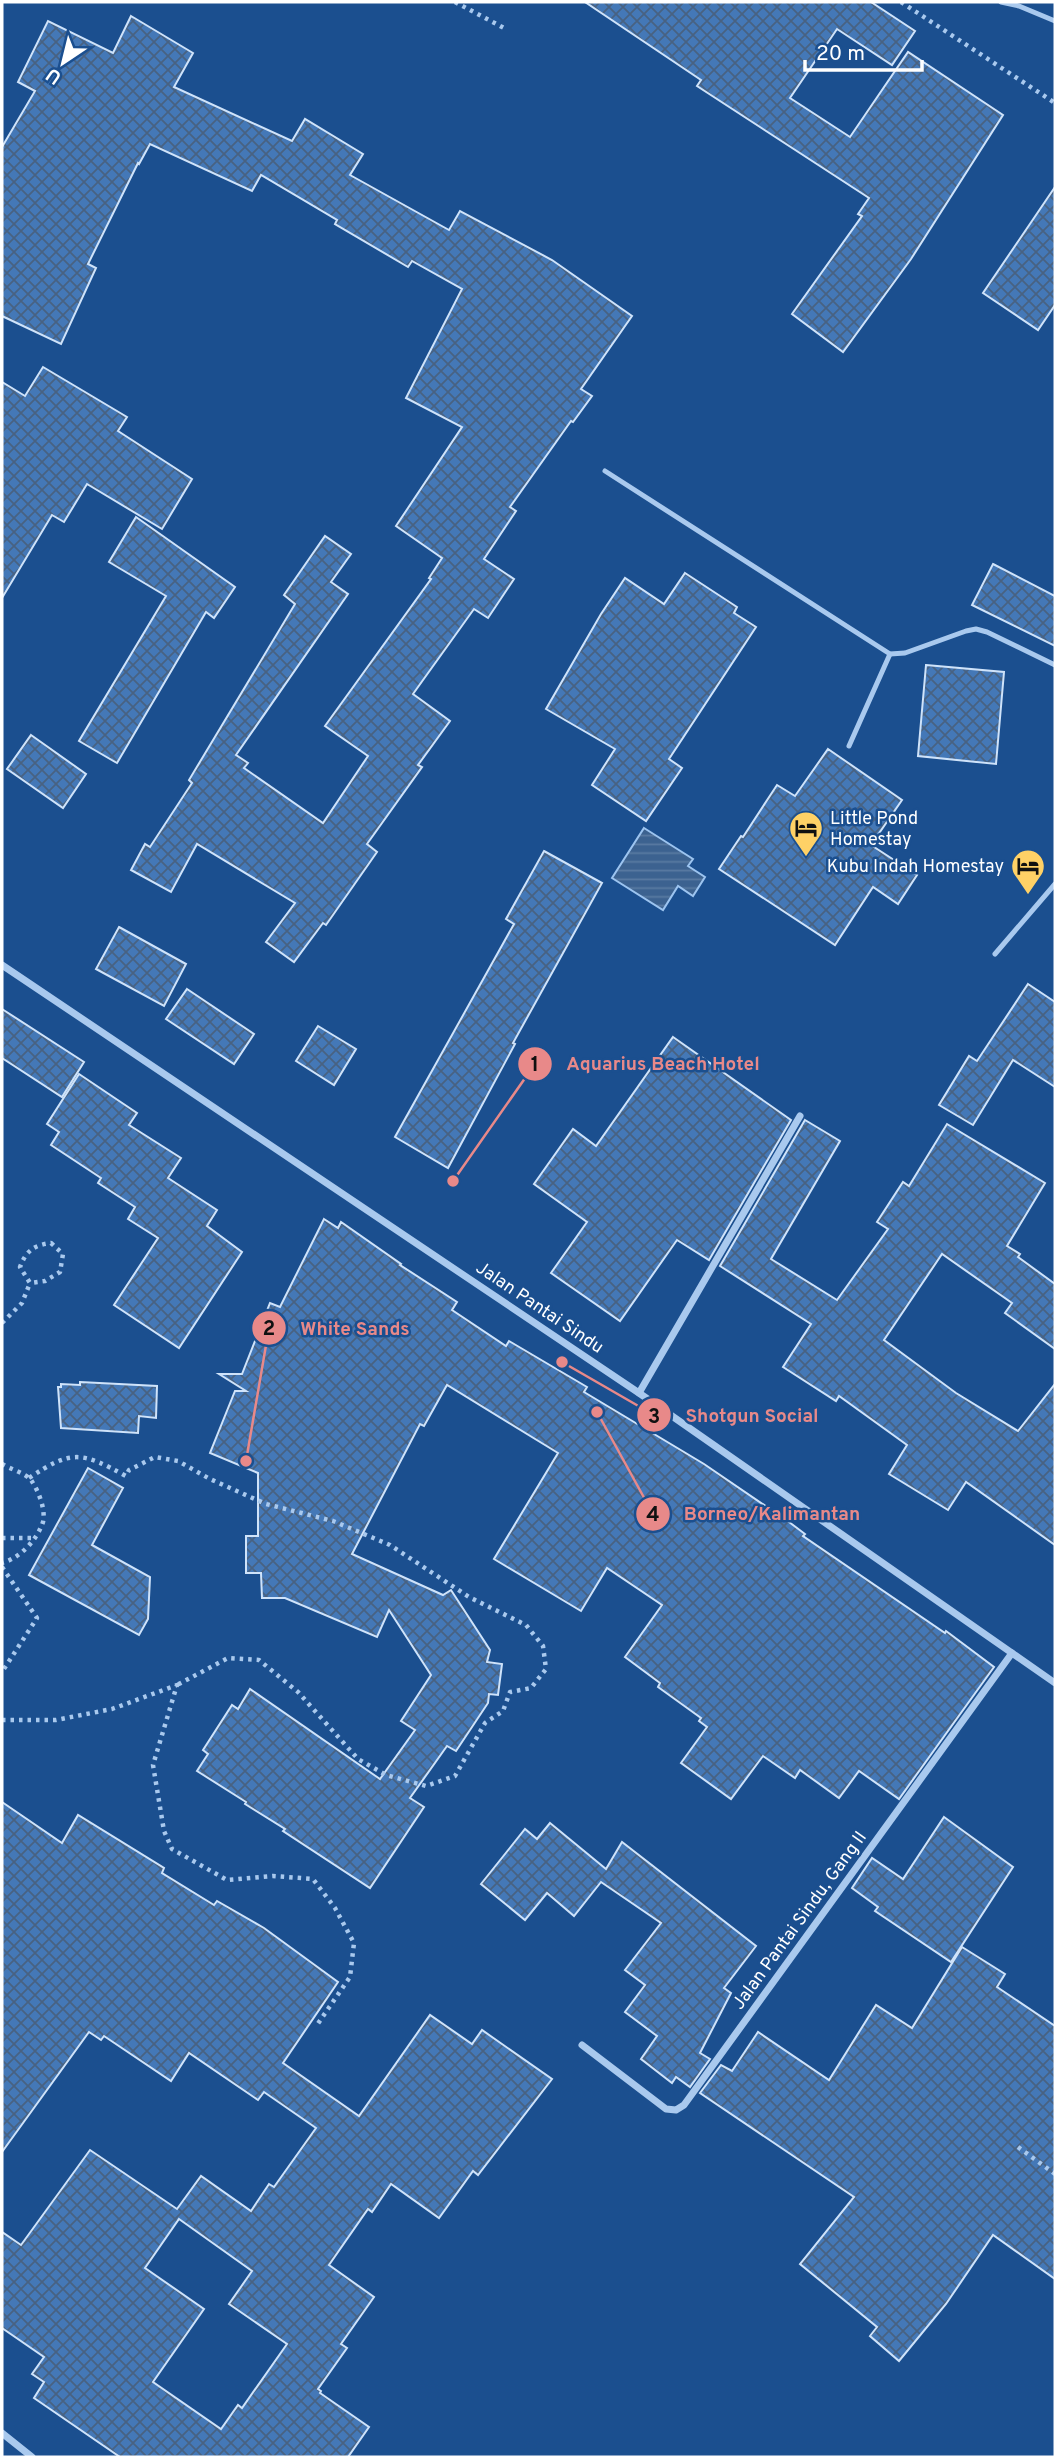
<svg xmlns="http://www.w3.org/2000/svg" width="1057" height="2459" viewBox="0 0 1057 2459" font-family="Overpass,sans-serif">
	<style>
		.water { fill: url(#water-rules); stroke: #9cc4f0; stroke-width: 2 }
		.building { fill: url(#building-cross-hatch); stroke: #cfe3fa; stroke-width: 2; fill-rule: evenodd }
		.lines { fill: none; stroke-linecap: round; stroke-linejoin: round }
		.path { stroke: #a9c9ee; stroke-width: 4.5; stroke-dasharray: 3.5 5; stroke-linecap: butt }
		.lane { stroke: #a9c9ee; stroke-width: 5 }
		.street { stroke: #a9c9ee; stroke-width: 7 }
		.labels { text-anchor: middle; stroke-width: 5; stroke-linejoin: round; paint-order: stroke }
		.poi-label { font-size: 18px; fill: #fff; stroke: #1b4f8f; text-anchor: start }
		.street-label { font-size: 18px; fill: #fff; stroke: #1b4f8f }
		.leader { fill: none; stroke: #e88989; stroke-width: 2.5 }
		.callout-dot { fill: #e88989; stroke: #1b4f8f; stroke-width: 2.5 }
		.mark-label { font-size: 21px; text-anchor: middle; font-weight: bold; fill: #111 }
		.callout-label { font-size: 19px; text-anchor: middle; font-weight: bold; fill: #e88989; stroke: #1b4f8f; stroke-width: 5; stroke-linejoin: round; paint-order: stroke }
	</style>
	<defs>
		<pattern id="water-rules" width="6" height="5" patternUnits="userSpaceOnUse" patternTransform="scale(1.75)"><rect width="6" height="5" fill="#3c6290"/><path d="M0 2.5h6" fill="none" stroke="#597aa1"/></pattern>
		<pattern id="building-cross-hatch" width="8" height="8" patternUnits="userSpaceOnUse" patternTransform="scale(1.75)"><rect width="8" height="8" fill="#4478b7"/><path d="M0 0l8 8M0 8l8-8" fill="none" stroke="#486282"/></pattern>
	</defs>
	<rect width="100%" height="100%" fill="#1b4f8f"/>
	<!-- water -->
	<polygon class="water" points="644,828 693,859 688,866 705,877 693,896 678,886 663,910 612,878"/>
	<!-- building -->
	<g class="building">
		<polygon points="585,2 871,2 915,31 892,65 837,29 790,98 850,137 908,52 1003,115 911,259 843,352 792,314 862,216 858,214 869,198 697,86 701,80"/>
		<polygon points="131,16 193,53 174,87 292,141 305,119 363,154 350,175 449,230 460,211 552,260 632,316 581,389 592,396 573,422 571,421 510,507 516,511 484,559 514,579 488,618 474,609 413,694 450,721 418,765 422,767 367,844 377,852 326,925 323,923 294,962 266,942 295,903 197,844 171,892 131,870 145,844 150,847 192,783 189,780 295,604 284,595 325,536 351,554 331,582 348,594 236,755 248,763 244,768 323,823 368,756 325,726 431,579 429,578 442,558 396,526 462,427 406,398 462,289 412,261 408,267 335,224 337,220 261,175 252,191 150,144 139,164 138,163 88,264 96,268 61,344 2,316 2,147 35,91 18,82 48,21 113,53"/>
		<polygon points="1055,187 1055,305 1038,330 983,293"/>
		<polygon points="43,367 127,417 118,431 192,479 162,529 87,484 64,522 52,515 2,598 2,382 25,396"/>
		<polygon points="136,517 235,587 214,618 206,612 117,763 79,741 166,596 109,562"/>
		<polygon points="993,564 1055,596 1055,646 972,605"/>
		<polygon points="685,573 737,607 734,613 756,627 669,759 682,768 646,821 592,785 615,749 546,709 601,614 625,578 664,604"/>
		<polygon points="926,665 1004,672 996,764 918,756"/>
		<polygon points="31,735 86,774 63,808 7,769"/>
		<polygon points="828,749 902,800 871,845 917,875 898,904 873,887 835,945 719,869 741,836 743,837 777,785 795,796"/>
		<polygon points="544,851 602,883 513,1043 515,1044 448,1168 395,1137 514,924 506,919"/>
		<polygon points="119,927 186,964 164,1006 96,969"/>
		<polygon points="1028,984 1055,1002 1055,1087 1013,1060 973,1125 939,1105 969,1056 977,1061"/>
		<polygon points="187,989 254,1034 234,1064 166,1019"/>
		<polygon points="2,1009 84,1062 62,1097 2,1058"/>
		<polygon points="318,1026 356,1049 334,1085 296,1061"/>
		<polygon points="673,1037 791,1120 709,1260 677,1240 620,1321 551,1273 587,1222 534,1184 573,1129 596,1146"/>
		<polygon points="79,1074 137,1113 129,1125 181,1158 168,1178 217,1210 207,1226 242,1252 179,1348 114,1305 158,1238 128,1219 135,1207 98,1183 101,1178 51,1145 59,1132 47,1124"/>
		<polygon points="805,1120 840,1141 771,1259 837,1300 888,1229 877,1222 903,1182 909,1186 947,1124 1045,1183 1007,1246 1020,1254 1018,1257 1055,1284 1055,1349 1005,1313 1012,1303 942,1254 884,1340 956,1393 1018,1431 1055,1384 1055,1545 966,1482 948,1510 889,1474 907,1445 839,1396 836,1401 783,1367 811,1324 720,1266"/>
		<polygon points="324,1219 338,1228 341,1222 401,1264 400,1265 457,1302 452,1310 506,1346 509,1341 587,1387 584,1392 704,1464 789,1522 805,1534 803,1536 945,1633 946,1631 994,1667 899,1799 859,1771 839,1798 800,1770 795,1778 763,1756 731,1799 681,1763 707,1727 699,1721 701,1718 658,1687 660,1683 625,1657 662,1605 607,1568 581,1611 494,1559 558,1453 447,1385 424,1426 420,1424 352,1554 443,1595 451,1590 490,1650 487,1662 502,1664 498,1695 489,1694 488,1703 456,1751 447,1746 410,1798 424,1807 370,1888 283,1831 285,1829 245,1804 246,1802 197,1771 208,1754 203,1750 232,1705 238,1709 250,1689 380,1779 415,1730 401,1721 431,1675 389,1610 377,1637 285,1598 262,1598 261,1573 246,1573 246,1536 258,1536 258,1473 210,1453 235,1391 246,1391 219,1374 242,1374 270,1303 280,1307"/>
		<polygon points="80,1382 157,1386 156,1418 139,1416 138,1433 61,1428 58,1387 61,1387 61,1384 80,1385"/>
		<polygon points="88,1468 123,1488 92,1545 150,1577 148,1619 139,1635 29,1575"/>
		<path d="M2,1802l60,41 16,-28 86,53 -2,5 52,32 3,-4 47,27 74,54 -55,81 76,53 71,-101 42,29 10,-14 70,49 -74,96 -5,-4 -34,47 -48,-34 -19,28 -4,-3 -39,56 45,32 -33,47 6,4 -29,41 3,2 -1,2 49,34 -21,30h-228l-86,-59 10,-16 -12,-8 12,-17 -42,-29v-96l19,13 69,-95 87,59 24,-33 50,35 18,-27 5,3 42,-59 -52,-36 -6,8 -69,-47 -18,28 -67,-45 -3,4 -12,-8 -87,120zM179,2219l73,52 -23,33 58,40 -45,64 -4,-3 -17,24 -68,-47 51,-73 -59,-41z"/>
		<polygon points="944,1817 1013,1867 951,1962 875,1911 878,1907 852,1888 872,1858 903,1879"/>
		<polygon points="550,1823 606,1869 622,1842 756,1946 724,1988 731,1993 700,2053 710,2059 690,2087 676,2077 672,2083 641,2059 657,2036 625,2012 645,1985 625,1970 661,1923 601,1882 574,1916 547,1893 525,1920 481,1884 525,1829 537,1839"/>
		<polygon points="962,1947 1005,1974 997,1987 1055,2026 1055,2279 993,2235 946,2304 899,2361 870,2336 877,2327 800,2264 854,2197 700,2093 721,2065 732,2071 758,2032 829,2080 876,2005 912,2028"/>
	</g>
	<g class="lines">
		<!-- path -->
		<g class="path">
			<polyline points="455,2 504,28"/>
			<polyline points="901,2 1055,103"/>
			<path d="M51,1243l12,11 -3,18 -15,9 -15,2 -10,-16c6,-16 14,-22 31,-24z"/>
			<polyline points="2,1323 22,1303 30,1283"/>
			<path d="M2,1464c8,5 23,9 29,16 7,10 15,29 12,42 -6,18 -23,36 -41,41"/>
			<path d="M29,1478c43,-29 53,-26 97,-2l3,-6 26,-13 23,4 32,18 56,25 67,17 57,24 79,52 57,28 17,21 3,23 -15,19 -21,4 -7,19 -18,12 -30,53 -29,10 -40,-11 -28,-16 -60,-67 -39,-32 -31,-2 -51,27"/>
			<polyline points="2,1538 34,1538"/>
			<polyline points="2,1567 37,1618 2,1672"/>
			<polyline points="2,1720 56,1720 112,1709 177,1685 153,1765 164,1831 172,1849 227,1880 273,1876 313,1879 335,1908 354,1943 350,1977 317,2025"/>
			<polyline points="1018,2147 1055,2174"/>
		</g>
		<!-- lane -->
		<g class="lane">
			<polyline points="1001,2 1019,6 1055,21"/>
			<polyline points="605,471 890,654 905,653 966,631 976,629 987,632 1055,665"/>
			<polyline points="849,746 890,654"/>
			<polyline points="995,954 1055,884"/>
		</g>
		<!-- street -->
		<g class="street">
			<polyline points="2,965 639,1393 1055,1683"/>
			<polyline points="639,1393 800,1116"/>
			<polyline points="582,2045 666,2109 676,2110 684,2105 1012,1653"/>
			<polyline points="2,2433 32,2457"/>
		</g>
	</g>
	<!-- icons -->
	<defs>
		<g id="hotel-pin" transform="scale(1.75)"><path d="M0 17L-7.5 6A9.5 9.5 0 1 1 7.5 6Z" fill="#ffd166" stroke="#1b4f8f"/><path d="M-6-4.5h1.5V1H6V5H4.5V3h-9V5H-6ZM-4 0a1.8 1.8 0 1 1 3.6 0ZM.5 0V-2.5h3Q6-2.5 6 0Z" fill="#111"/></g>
	</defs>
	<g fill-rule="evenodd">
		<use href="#hotel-pin" x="806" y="828"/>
		<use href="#hotel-pin" x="1028" y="866"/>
	</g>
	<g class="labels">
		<!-- poi labels -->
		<g class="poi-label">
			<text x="830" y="824">Little Pond<tspan x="830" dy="21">Homestay</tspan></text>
			<text x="1004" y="872" text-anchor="end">Kubu Indah Homestay</text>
		</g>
		<!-- street labels -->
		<g class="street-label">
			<text transform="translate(540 1307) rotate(34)" y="6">Jalan Pantai Sindu</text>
			<text transform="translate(799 1920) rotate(-54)" y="6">Jalan Pantai Sindu, Gang II</text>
		</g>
	</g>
	<!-- callouts -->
	<path class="leader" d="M453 1181L535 1064M246 1461L269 1328M562 1362L654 1415M597 1412L653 1514"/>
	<g class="callout-dot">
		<circle cx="453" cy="1181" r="7"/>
		<circle cx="246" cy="1461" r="7"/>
		<circle cx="562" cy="1362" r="7"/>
		<circle cx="597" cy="1412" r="7"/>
		<circle cx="535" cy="1064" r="18"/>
		<circle cx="269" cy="1328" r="18"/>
		<circle cx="654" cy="1415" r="18"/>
		<circle cx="653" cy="1514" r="18"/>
	</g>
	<g class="mark-label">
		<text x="535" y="1071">1</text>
		<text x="269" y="1335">2</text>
		<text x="654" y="1423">3</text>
		<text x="653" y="1521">4</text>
	</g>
	<g class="callout-label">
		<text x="663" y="1070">Aquarius Beach Hotel</text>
		<text x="355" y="1335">White Sands</text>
		<text x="752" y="1422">Shotgun Social</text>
		<text x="772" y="1520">Borneo/Kalimantan</text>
	</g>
	<!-- border -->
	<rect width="1057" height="2459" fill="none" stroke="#ffffff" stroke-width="7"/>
	<!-- north arrow -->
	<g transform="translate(63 63) rotate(215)" stroke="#1b4f8f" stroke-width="5" paint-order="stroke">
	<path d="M0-5L12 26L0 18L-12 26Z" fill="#ffffff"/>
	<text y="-10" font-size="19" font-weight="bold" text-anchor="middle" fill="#ffffff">U</text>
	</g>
	<!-- scale -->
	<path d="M805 60v10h117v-10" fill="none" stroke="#ffffff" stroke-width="3.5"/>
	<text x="816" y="60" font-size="21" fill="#ffffff" stroke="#1b4f8f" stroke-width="5" paint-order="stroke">20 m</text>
</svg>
